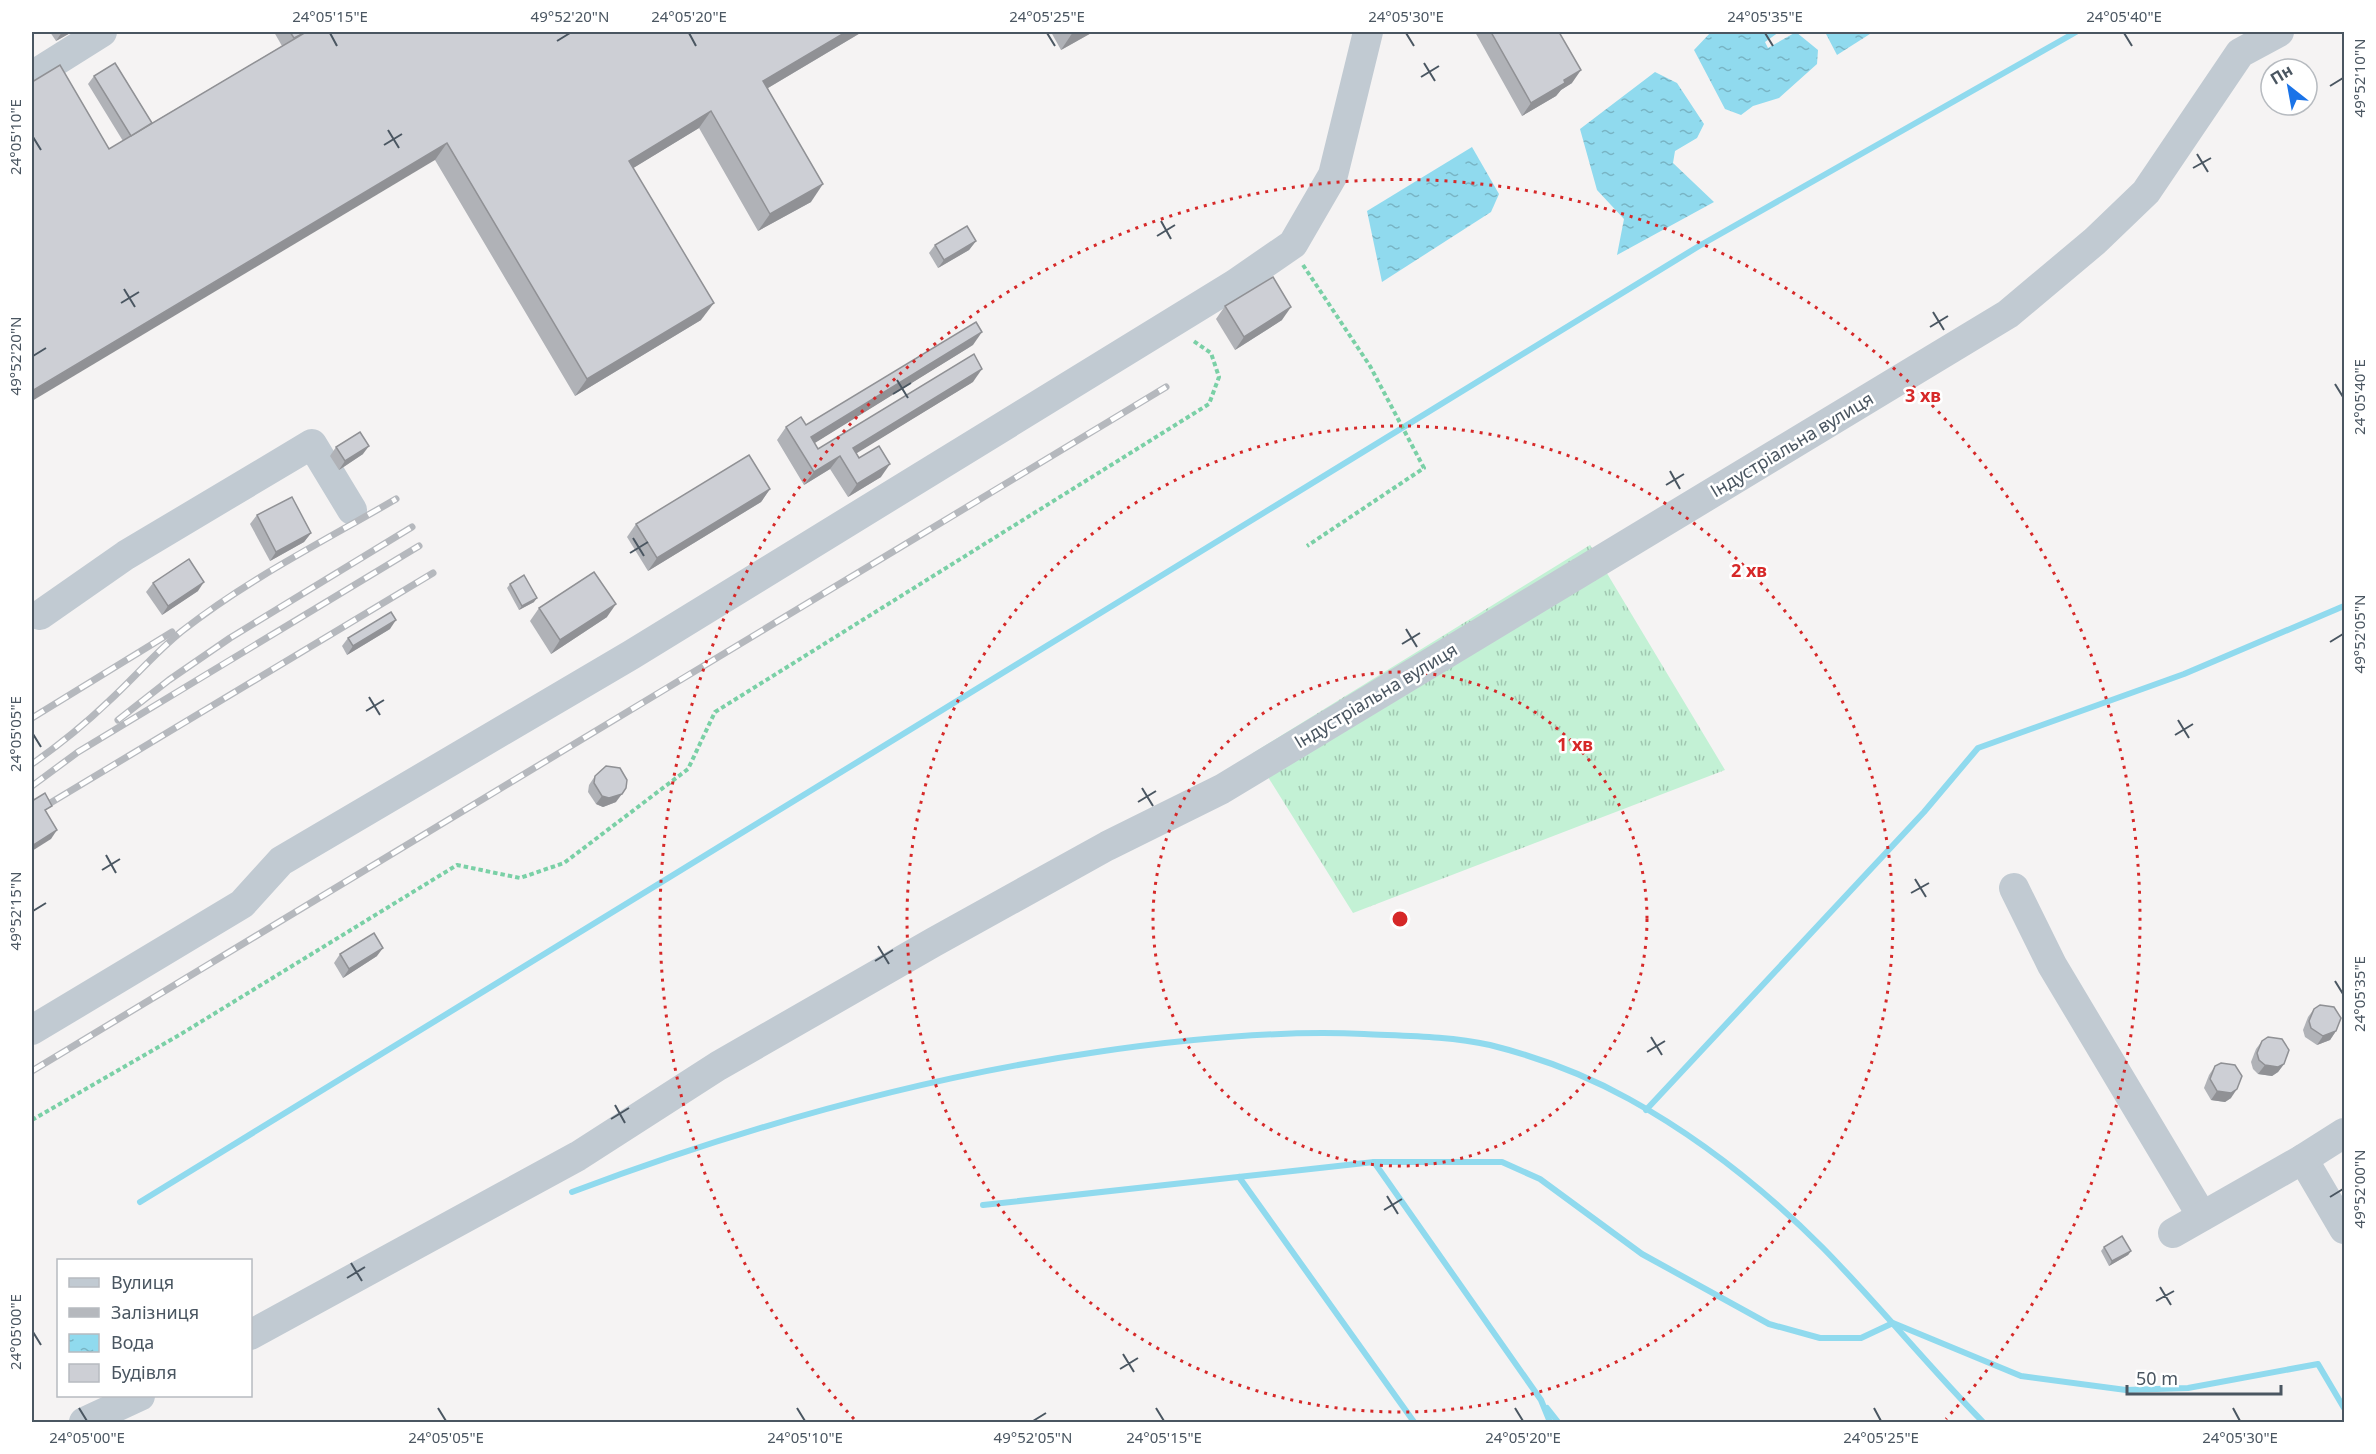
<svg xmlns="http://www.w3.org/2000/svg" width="2376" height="1454" viewBox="0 0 2376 1454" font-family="'Noto Sans',sans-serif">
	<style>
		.grass { fill: url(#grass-tufts) }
		.water { fill: url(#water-ripples) }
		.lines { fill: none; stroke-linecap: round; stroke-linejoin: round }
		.stream { stroke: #90daee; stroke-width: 6 }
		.path { stroke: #7ad0a6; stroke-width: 4; stroke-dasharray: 4.5 3; stroke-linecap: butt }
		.minor { stroke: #c1cad2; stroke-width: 30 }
		.rail-casing { stroke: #b5b8bd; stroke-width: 7 }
		.rail { stroke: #fff; stroke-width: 4.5; stroke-dasharray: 14; stroke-linecap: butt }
		.wall { fill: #b0b2b7 }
		.shaded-wall { fill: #909195 }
		.building { fill: #cdcfd5; stroke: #909195; stroke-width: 1.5 }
		.ticks { fill: none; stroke: #4a5661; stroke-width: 2 }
		.ring { fill: none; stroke: #d62828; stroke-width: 3; stroke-dasharray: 3 6 }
		.labels { text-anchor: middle; stroke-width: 5; stroke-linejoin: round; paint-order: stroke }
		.street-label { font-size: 18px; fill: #4a5661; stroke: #fff }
		.centre { fill: #d62828; stroke: #fff; stroke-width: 3 }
		.ring-label { font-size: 18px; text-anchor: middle; font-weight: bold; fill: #d62828; stroke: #fff; stroke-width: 5; stroke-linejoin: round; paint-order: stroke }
		.neatline { fill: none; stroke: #4a5661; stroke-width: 2 }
		.ticks-label { font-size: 15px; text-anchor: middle; fill: #4a5661 }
	</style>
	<defs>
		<pattern id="grass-tufts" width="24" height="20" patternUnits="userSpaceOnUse" patternTransform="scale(1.5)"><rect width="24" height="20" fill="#c3f1d5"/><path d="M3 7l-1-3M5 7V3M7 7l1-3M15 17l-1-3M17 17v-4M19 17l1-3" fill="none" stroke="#a0c6b0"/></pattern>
		<pattern id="water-ripples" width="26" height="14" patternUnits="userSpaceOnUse" patternTransform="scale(1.5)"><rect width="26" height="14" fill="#90daee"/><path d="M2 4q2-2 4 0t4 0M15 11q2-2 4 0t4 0" fill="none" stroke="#78b4c4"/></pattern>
	</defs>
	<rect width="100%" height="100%" fill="#f5f3f3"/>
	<!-- grass -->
	<polygon class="grass" points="1590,545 1725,770 1353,913 1253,753"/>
	<!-- water -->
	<g class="water">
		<polygon points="1711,32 1779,32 1765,42 1768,48 1796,32 1818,50 1817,64 1779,98 1753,106 1741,115 1725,109 1694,50"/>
		<polygon points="1825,32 1873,32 1837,55"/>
		<polygon points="1655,72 1677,83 1704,124 1697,138 1675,151 1673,163 1714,202 1617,255 1624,219 1597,190 1580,129"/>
		<polygon points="1472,147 1499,194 1491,212 1382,282 1367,211"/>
	</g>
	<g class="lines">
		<!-- stream -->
		<g class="stream">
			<polyline points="1646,1110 1924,812 1978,748 2184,674 2344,606"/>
			<polyline points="1374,1162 1502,1162 1540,1179 1642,1254 1769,1324 1820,1338 1861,1338 1893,1323 2021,1376 2126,1390 2188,1388 2318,1364 2344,1408"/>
			<polyline points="1239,1177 1414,1422"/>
			<path d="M572,1192c170,-64 345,-114 525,-140 88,-13 178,-22 267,-18 42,2 85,2 126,11 48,12 96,30 139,54 71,39 137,92 194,149 55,56 105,118 160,174"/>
			<polyline points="140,1202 1699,246 2076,32"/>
			<polyline points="983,1205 1374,1162 1541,1400 1550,1422"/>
			<polyline points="1547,1408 1558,1422"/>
		</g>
		<!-- path -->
		<g class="path">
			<polyline points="1303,265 1370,366 1424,468 1307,546"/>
			<polyline points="32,1120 181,1034 457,865 520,878 564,863 688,769 715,712 1209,404 1219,377 1211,353 1192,340"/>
		</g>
		<!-- minor -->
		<g class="minor">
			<polyline points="32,76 102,32"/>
			<polyline points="40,615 126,555 312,444 352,510"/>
			<polyline points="2014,888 2052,965 2202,1216"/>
			<polyline points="32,1030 242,904 281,861 631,655 1235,284 1293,244 1333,175 1368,32"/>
			<polyline points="2303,1159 2344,1229"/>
			<polyline points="2173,1233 2303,1159 2344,1133"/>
			<polyline points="250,1335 578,1156 718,1066 934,942 1107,846 1222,789 2008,314 2095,241 2146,192 2240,53 2279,32"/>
			<polyline points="84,1422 140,1396"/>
		</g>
		<!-- rail casing -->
		<g class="rail-casing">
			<g id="rail">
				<polyline points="32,718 172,632"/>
				<polyline points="118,720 169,680 230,638 412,527"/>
				<path d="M32,764c27,-19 53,-40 77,-63 25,-23 47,-49 73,-70 66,-52 142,-90 214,-132"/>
				<polyline points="32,786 78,752 419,546"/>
				<polyline points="32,814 433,573"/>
				<polyline points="32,1071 1166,387"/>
			</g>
		</g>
		<!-- rail -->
		<use href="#rail" class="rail"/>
	</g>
	<!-- wall -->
	<g class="wall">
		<polygon points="50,32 72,32 56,41"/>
		<polygon points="274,32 862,32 768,88 811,202 758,231 699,128 633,168 701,320 575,396 435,160 109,149 123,141 88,84 94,76 152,123 282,46"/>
		<polygon points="1051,32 1093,32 1061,50"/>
		<polygon points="1475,32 1559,32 1572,83 1561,90 1556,96 1522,116"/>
		<polygon points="976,241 969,250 938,268 929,253 935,245"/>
		<polygon points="1225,306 1282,320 1235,350 1216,319"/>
		<polygon points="973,345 814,443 818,449 973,382 856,453 859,458 881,477 848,497 830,469 804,485 777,440 786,427 806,425"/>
		<polygon points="336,447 363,454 339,470 330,456"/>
		<polygon points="770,489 761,502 648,571 627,537 636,524"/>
		<polygon points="257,515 311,533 304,542 270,561 250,524"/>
		<polygon points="153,583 198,591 162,615 146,592"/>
		<polygon points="510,584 534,602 519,610 507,588"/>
		<polygon points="539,608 607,617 551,654 530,621"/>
		<polygon points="390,629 347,655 342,646 348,638"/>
		<polygon points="595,776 616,802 603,807 596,804 588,792 589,785"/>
		<polygon points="340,954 377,956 343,978 334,963"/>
		<polygon points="2314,1009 2336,1031 2330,1040 2317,1045 2305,1037 2303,1030 2308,1017"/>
		<polygon points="2262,1041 2284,1064 2278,1072 2272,1076 2258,1074 2253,1069 2251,1062 2256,1049"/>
		<polygon points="2215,1066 2231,1098 2225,1102 2211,1100 2204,1088 2209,1075"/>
		<polygon points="2104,1247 2131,1251 2128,1255 2109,1266 2101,1251"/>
	</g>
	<!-- shaded-wall -->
	<g class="shaded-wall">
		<polygon points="62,32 72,32 56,41"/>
		<polygon points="846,32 862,32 751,98 763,81"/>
		<polygon points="1073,32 1093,32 1061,50"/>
		<polygon points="1581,70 1572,83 1561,90 1556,96 1522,116 1531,103 1564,80"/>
		<polygon points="711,111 699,128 617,178 629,161"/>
		<polygon points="447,143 435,160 32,401 32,391"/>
		<polygon points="823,184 811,202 758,231 770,214"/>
		<polygon points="976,241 969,250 938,268 944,260"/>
		<polygon points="714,303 701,320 575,396 587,379"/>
		<polygon points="1291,307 1282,320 1235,350 1244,337"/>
		<polygon points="982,332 973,345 802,451 811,437"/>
		<polygon points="982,369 973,382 844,461 853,448"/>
		<polygon points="369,446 363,454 339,470 345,461"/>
		<polygon points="840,456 830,469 804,485 814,472"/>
		<polygon points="890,464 881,477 848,497 857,484"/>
		<polygon points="770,489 761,502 648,571 657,558"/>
		<polygon points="311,533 304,542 270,561 276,552"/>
		<polygon points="204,582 198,591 162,615 168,606"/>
		<polygon points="537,598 534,602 519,610 522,606"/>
		<polygon points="616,604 607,617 551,654 560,640"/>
		<polygon points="396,620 390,629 347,655 353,646"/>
		<polygon points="622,794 616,802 603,807 596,804 602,796"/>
		<polygon points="57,830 51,839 32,851 32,846"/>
		<polygon points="383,948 377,956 343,978 349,969"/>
		<polygon points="2336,1031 2330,1040 2317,1045 2323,1036"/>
		<polygon points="2284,1064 2278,1072 2272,1076 2258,1074 2265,1065"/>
		<polygon points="2237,1089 2231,1098 2225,1102 2211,1100 2217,1091"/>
		<polygon points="2131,1251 2128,1255 2109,1266 2112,1261"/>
	</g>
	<!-- building -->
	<g class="building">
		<polygon points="290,32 306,32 294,38"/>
		<polygon points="306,32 846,32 763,81 823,184 770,214 711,111 629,161 714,303 587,379 447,143 32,391 32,82 60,65 109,149"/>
		<polygon points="1491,32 1559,32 1581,70 1564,80 1565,83 1531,103"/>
		<polygon points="115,63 152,123 131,136 94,76"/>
		<polygon points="967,226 976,241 944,260 935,245"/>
		<polygon points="1273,277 1291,307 1244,337 1225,306"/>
		<polygon points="976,322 982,332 811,437 818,449 974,354 982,369 853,448 859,458 879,446 890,464 857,484 840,456 814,472 786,427 801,417 806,425"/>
		<polygon points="360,432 369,446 345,461 336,447"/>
		<polygon points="749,455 770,489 657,558 636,524"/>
		<polygon points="292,497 311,533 276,552 257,515"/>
		<polygon points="189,559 204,582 168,606 153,583"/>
		<polygon points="594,572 616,604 560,640 539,608"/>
		<polygon points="524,575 537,598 522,606 510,584"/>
		<polygon points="391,612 396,620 353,646 348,638"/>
		<polygon points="606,766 620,768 627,780 626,788 622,794 609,798 602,796 594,783 595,776"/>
		<polygon points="45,793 52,806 45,810 57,830 32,846 32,801"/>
		<polygon points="374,933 383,948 349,969 340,954"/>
		<polygon points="2320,1005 2334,1007 2341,1018 2336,1031 2323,1036 2311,1028 2309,1021 2314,1009"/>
		<polygon points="2268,1037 2282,1039 2289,1050 2284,1064 2278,1067 2265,1065 2259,1060 2257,1053 2262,1041"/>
		<polygon points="2221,1063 2235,1065 2242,1076 2237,1089 2231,1093 2217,1091 2210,1079 2215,1066"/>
		<polygon points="2122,1236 2131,1251 2112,1261 2104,1247"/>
	</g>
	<!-- ticks -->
	<path class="ticks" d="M330,33l7,13M689,33l7,13M1047,33l8,13M1406,33l8,13M1765,33l8,13M2124,33l8,13M557,41l13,-8M1424,63l11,18M1421,77l18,-11M2330,86l13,-8M388,130l11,18M33,137l8,13M384,145l18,-11M2197,154l11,18M2193,168l18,-10M1161,221l10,18M1157,236l18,-11M124,289l11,18M121,303l18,-11M1933,312l11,18M1930,327l18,-11M33,356l13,-8M897,380l11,18M2335,384l8,13M893,394l18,-11M1670,471l10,18M1666,485l18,-11M633,538l11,18M630,553l18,-11M1406,629l11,18M2330,642l13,-8M1402,644l18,-11M369,697l11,18M366,711l18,-11M2178,720l11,18M33,734l8,13M2175,735l18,-11M1142,788l11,18M1138,802l18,-11M106,855l10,18M102,870l18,-11M1915,879l11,18M1911,893l18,-10M33,911l13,-8M878,946l11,18M875,961l18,-11M2335,981l8,13M1651,1037l11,18M1647,1052l18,-11M615,1105l10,18M611,1119l18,-11M1387,1196l11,18M2330,1197l13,-8M1384,1210l18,-11M351,1263l11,18M347,1278l18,-11M2160,1287l11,18M2156,1301l18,-10M33,1332l8,13M1123,1354l11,18M1120,1369l18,-11M79,1408l8,13M438,1408l8,13M797,1408l8,13M1156,1408l8,13M1515,1408l8,13M1874,1408l7,13M2233,1408l7,13M1033,1421l13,-8"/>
	<!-- distance rings -->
	<g class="ring">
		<circle cx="1400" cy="919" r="247"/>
		<circle cx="1400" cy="919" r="493"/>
		<path d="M854 1419A740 740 0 1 1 1946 1419"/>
	</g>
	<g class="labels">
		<!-- street labels -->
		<g class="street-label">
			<text transform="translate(1792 445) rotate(-31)" y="6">Індустріальна вулиця</text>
			<text transform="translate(1376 696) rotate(-31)" y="6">Індустріальна вулиця</text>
		</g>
	</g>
	<circle cx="1400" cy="919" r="9" class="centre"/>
	<g class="ring-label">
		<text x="1923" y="402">3 хв</text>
		<text x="1749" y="577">2 хв</text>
		<text x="1575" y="751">1 хв</text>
	</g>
	<!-- border -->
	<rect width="2376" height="1454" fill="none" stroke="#ffffff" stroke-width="66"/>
	<!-- legend -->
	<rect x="57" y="1259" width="195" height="138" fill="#ffffff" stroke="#b7bbc0" stroke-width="1.5"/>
	<rect x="69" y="1278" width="30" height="9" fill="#c1cad2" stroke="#b7bbc0" stroke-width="1.5"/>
	<text x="111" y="1289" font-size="18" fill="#4a5661">Вулиця</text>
	<rect x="69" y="1308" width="30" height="9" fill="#b5b8bd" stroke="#b7bbc0" stroke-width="1.5"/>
	<text x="111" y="1319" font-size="18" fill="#4a5661">Залізниця</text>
	<rect x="69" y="1334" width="30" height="18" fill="url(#water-ripples)" stroke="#b7bbc0" stroke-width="1.5"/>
	<text x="111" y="1349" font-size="18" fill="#4a5661">Вода</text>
	<rect x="69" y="1364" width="30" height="18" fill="#cdcfd5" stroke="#b7bbc0" stroke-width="1.5"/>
	<text x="111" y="1379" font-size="18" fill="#4a5661">Будівля</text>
	<!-- north arrow -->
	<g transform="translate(2289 87) rotate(329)"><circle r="28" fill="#ffffff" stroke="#b7bbc0" stroke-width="1.5"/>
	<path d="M0-4.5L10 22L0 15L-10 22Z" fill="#1a73e8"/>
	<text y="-9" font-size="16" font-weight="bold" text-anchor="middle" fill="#4a5661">Пн</text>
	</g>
	<!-- scale -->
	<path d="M2127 1385v9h154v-9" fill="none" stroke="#4a5661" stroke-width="3"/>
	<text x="2136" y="1385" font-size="18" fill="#4a5661" stroke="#ffffff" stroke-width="4.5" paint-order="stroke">50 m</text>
	<rect x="33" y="33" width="2310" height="1388" class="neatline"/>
	<g class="ticks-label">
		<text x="330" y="22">24°05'15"E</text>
		<text x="570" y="22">49°52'20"N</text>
		<text x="689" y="22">24°05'20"E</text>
		<text x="1047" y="22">24°05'25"E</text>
		<text x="1406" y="22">24°05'30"E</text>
		<text x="1765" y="22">24°05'35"E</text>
		<text x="2124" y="22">24°05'40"E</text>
		<text transform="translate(2360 78) rotate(-90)" y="5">49°52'10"N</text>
		<text transform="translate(16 137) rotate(-90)" y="5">24°05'10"E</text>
		<text transform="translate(16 356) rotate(-90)" y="5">49°52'20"N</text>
		<text transform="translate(2360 397) rotate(-90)" y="5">24°05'40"E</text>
		<text transform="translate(2360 634) rotate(-90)" y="5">49°52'05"N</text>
		<text transform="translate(16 734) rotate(-90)" y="5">24°05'05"E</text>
		<text transform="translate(16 911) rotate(-90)" y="5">49°52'15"N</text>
		<text transform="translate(2360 994) rotate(-90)" y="5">24°05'35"E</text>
		<text transform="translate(2360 1189) rotate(-90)" y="5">49°52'00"N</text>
		<text transform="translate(16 1332) rotate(-90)" y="5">24°05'00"E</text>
		<text x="87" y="1443">24°05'00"E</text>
		<text x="446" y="1443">24°05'05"E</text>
		<text x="805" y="1443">24°05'10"E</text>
		<text x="1033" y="1443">49°52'05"N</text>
		<text x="1164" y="1443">24°05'15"E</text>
		<text x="1523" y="1443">24°05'20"E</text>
		<text x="1881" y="1443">24°05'25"E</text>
		<text x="2240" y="1443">24°05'30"E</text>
	</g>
</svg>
